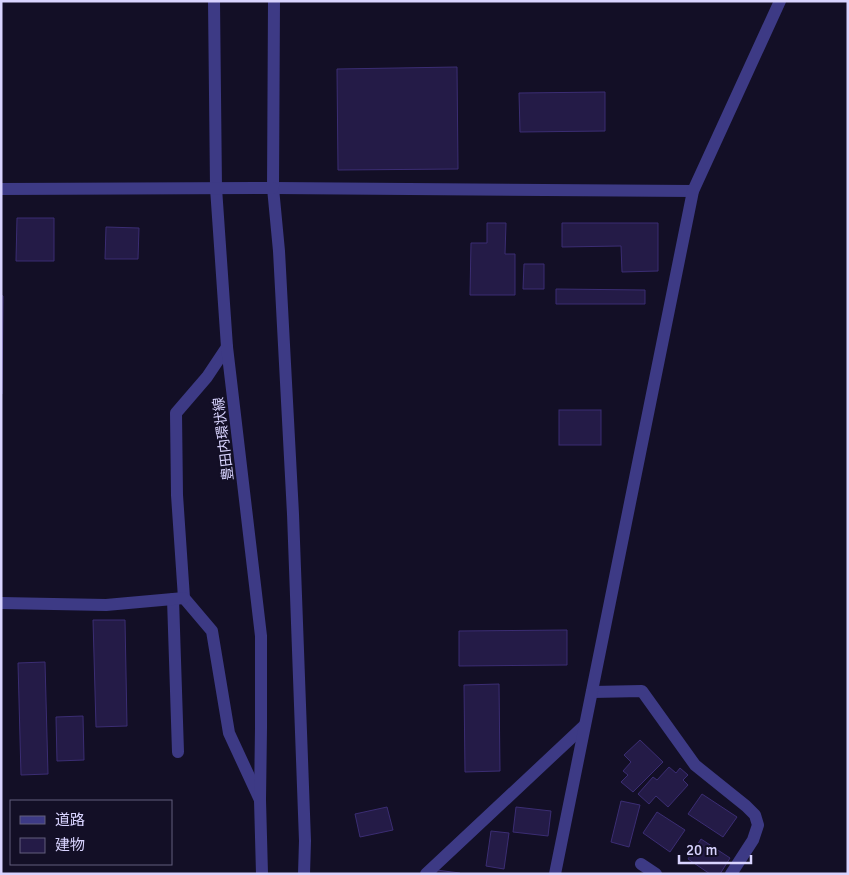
<svg xmlns="http://www.w3.org/2000/svg" width="849" height="875" viewBox="0 0 849 875" font-family="Signika,'Noto Sans JP',sans-serif">
	<style>
		.building { fill: #241b47; stroke: #3b2d73 }
		.lines { fill: none; stroke-linecap: round; stroke-linejoin: round }
		.service { stroke: #3d3a85; stroke-width: 12 }
		.minor { stroke: #3d3a85; stroke-width: 12 }
		.tertiary { stroke: #3d3a85; stroke-width: 12 }
		.labels { text-anchor: middle; stroke-width: 4; stroke-linejoin: round; paint-order: stroke }
		.street-label { font-size: 14px; fill: #d9d4ff; stroke: #130f26 }
	</style>
	<rect width="100%" height="100%" fill="#130f26"/>
	<!-- building -->
	<g class="building">
		<polygon points="457,67 458,169 338,170 337,69"/>
		<polygon points="605,92 605,131 520,132 519,93"/>
		<polygon points="17,218 54,218 54,261 16,261"/>
		<polygon points="487,223 506,223 505,254 515,254 515,295 470,295 471,243 487,243"/>
		<polygon points="562,223 658,223 658,271 622,272 621,246 562,247"/>
		<polygon points="106,227 139,228 138,259 105,259"/>
		<polygon points="524,264 544,264 544,289 523,289"/>
		<polygon points="556,289 645,290 645,304 556,304"/>
		<polygon points="1,295 3,296 2,394 1,394"/>
		<rect x="559" y="410" width="42" height="35"/>
		<polygon points="93,620 125,620 127,726 96,727"/>
		<polygon points="567,630 567,665 459,666 459,631"/>
		<polygon points="45,662 48,774 21,775 18,663"/>
		<polygon points="499,684 500,771 465,772 464,685"/>
		<polygon points="83,716 84,760 57,761 56,717"/>
		<polygon points="640,740 663,762 633,792 621,782 628,775 623,771 631,762 624,755"/>
		<polygon points="669,767 676,773 680,768 688,775 683,780 688,785 668,807 656,796 649,804 638,794 653,777 657,780"/>
		<polygon points="702,794 737,817 723,837 688,814"/>
		<polygon points="621,801 640,805 629,847 611,842"/>
		<polygon points="387,807 393,830 360,837 355,814"/>
		<polygon points="516,807 551,811 548,836 513,832"/>
		<polygon points="657,812 685,830 670,852 643,833"/>
		<polygon points="491,831 509,833 504,869 486,866"/>
		<polygon points="701,839 730,858 720,874 710,874 688,859"/>
		<polygon points="436,870 460,873 460,874 436,874"/>
	</g>
	<g class="lines">
		<!-- service -->
		<polyline class="service" points="173,599 178,752"/>
		<!-- minor -->
		<g class="minor">
			<polyline points="273,188 693,191"/>
			<polyline points="227,347 207,377 176,413 177,495 184,598 212,631 229,733 260,800"/>
			<polyline points="1,603 106,605 184,598"/>
			<polyline points="592,692 642,691 695,765 746,806 755,815 758,825 753,840 731,874"/>
			<polyline points="641,864 656,874"/>
			<polyline points="426,874 584,726"/>
			<polyline points="555,874 693,191 780,1"/>
		</g>
		<!-- tertiary -->
		<g class="tertiary">
			<polyline points="214,1 216,188 227,347 261,636 261,728 260,800 262,874"/>
			<polyline points="274,1 273,188 279,251 293,514 305,841 304,874"/>
			<polyline points="1,189 273,188"/>
		</g>
	</g>
	<g class="labels">
		<!-- street labels -->
		<g class="street-label">
			<text transform="translate(223 439) rotate(-97)" y="5">豊田内環状線</text>
		</g>
	</g>
	<!-- border -->
	<rect width="849" height="875" fill="none" stroke="#d9d4ff" stroke-width="5"/>
	<!-- legend -->
	<rect x="10" y="800" width="162" height="65" fill="#130f26" stroke="#625e7d"/>
	<rect x="20" y="816" width="25" height="8" fill="#3d3a85" stroke="#625e7d"/>
	<text x="55" y="825" font-size="15" fill="#d9d4ff">道路</text>
	<rect x="20" y="838" width="25" height="15" fill="#241b47" stroke="#625e7d"/>
	<text x="55" y="850" font-size="15" fill="#d9d4ff">建物</text>
	<!-- scale -->
	<path d="M679 855v8h72v-8" fill="none" stroke="#d9d4ff" stroke-width="2.5"/>
	<text x="686" y="855" font-size="15" fill="#d9d4ff" stroke="#130f26" stroke-width="4" paint-order="stroke">20 m</text>
</svg>
